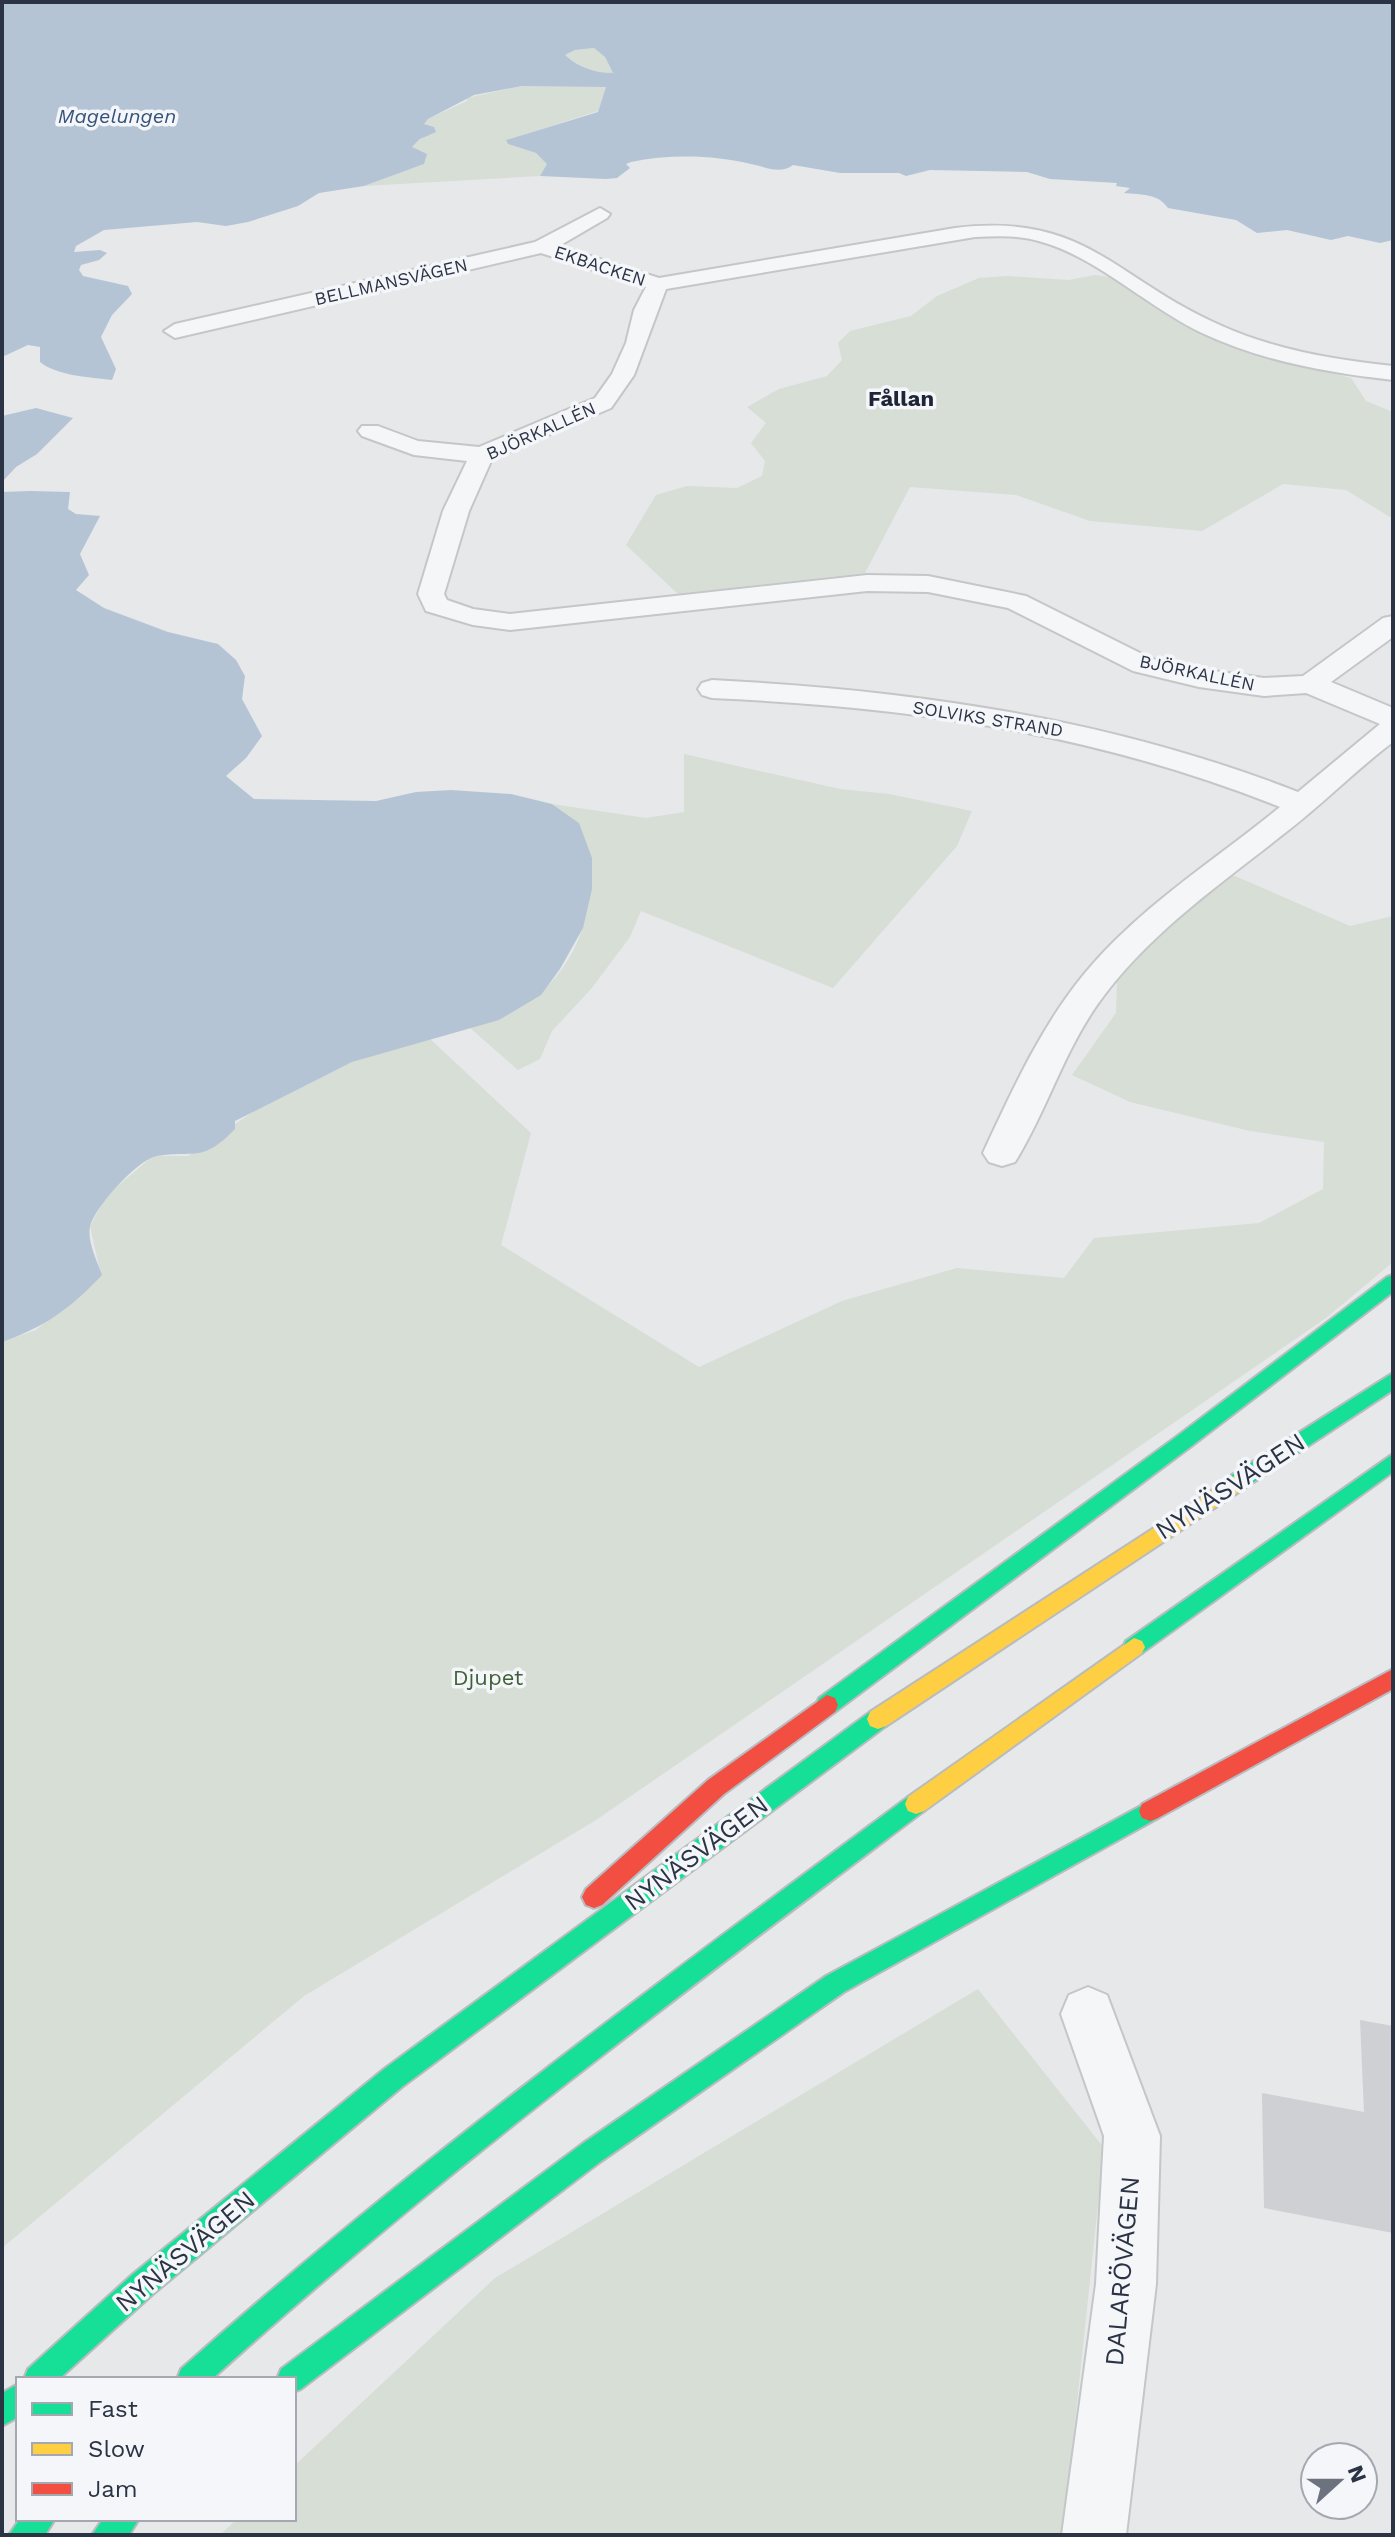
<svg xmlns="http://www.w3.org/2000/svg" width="1395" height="2537" viewBox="0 0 1395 2537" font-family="'Work Sans',sans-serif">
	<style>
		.green { fill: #d6ded6 }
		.water { fill: #b4c4d5; fill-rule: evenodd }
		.building { fill: #ced0d3 }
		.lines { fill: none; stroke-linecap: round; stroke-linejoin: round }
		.street-casing { stroke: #c4c6c8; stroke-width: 4 }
		.fast-casing { stroke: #b8bbbf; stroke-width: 4 }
		.slow-casing { stroke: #b8bbbf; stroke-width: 4 }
		.jam-casing { stroke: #b8bbbf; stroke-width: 4 }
		.street { fill: #f5f6f7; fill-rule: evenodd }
		.fast { fill: #16e098; fill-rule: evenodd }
		.slow { fill: #ffcf43; fill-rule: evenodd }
		.jam { fill: #f24e42; fill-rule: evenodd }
		.labels { text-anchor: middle; stroke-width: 7; stroke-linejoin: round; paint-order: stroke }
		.far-street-label { font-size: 18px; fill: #2b3445; stroke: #f4f6f9 }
		.far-water-label { font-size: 20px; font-style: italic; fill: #34527a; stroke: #f4f6f9 }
		.far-quarter-label { font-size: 22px; font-weight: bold; fill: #1d2536; stroke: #f4f6f9 }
		.park-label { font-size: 22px; fill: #3f6138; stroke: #f4f6f9 }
		.near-street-label { font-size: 26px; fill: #2b3445; stroke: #f4f6f9 }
	</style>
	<rect width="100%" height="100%" fill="#e6e8ea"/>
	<!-- green -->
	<g class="green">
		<path d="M594,48l11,9 8,16c-18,0 -34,-6 -48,-18l10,-5z"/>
		<polygon points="596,85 607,87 598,111 507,140 508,144 536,153 548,164 540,176 364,186 424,164 412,147 434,127 424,124 428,119 467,101 467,98 522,86"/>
		<polygon points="1095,275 1109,277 1188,324 1298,364 1351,378 1366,401 1393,412 1393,519 1346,490 1283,484 1202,531 1090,521 1016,495 910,487 865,573 678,594 626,545 656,495 687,486 737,488 762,476 765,461 751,443 766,423 747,407 779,389 827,376 842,360 838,343 850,331 911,316 937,296 979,278 1007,276 1069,280"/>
		<path d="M684,754l156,35 49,5 83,17 -15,35 -124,142 -192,-77 -11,26 -39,52 -39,42 -12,28 -22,11 -49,-43c54,-12 94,-43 113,-97 5,-15 -2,-86 -3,-107l-27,-19 94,14 38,-6z"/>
		<polygon points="1228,873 1350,926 1393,916 1393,1262 1326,1318 596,1820 304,1996 2,2248 2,1342 36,1330 101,1275 90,1226 107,1195 153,1156 188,1156 263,1105 352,1062 429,1038 531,1133 501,1245 699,1367 842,1301 957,1268 1064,1278 1094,1238 1259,1223 1323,1189 1324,1142 1250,1131 1130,1102 1072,1075 1116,1013 1117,982 1169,924"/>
		<polygon points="978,1989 1104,2148 1063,2535 220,2535 237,2519 294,2519 294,2466 495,2278"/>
	</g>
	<!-- water -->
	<g class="water">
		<path d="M2,2h1391v238l-13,3 -32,-7 -17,4 -44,-10 -30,3 -21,-13 -68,-12c-10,-15 -27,-13 -44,-15l6,-5 -14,-2 1,-3 -67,-4 -23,-7 -97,-2 -24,6 -7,-3h-59l-47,-8c-13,10 -27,2 -42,-1 -37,-9 -82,-10 -120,-2l-5,2 4,4 -13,10 -11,1 -66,-3 7,-12 -11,-11 -28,-9 -2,-4 92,-28 8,-25 -84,-1 -48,9 -46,24 -4,5 10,3 2,5 -16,7 -8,8 15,7 -3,10 -60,22 -45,7 -21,13 -50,16 -22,4 -29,-4 -93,8 -28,16 -2,6 26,-2 7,3 -8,7 -18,5 -2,5 4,6 45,10 4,8 -20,21 -11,22 15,32 -4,11c-22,-3 -55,-4 -72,-18v-15l-12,-2 -26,12zM594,48l11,9 8,16c-18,0 -35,-6 -48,-18l10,-5z"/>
		<polygon points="36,408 73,418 37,454 16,467 2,482 2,416"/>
		<path d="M30,491l40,1 -2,17 8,5 24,2 -20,38 9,21 -13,15 28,18 64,24 50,12 18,16 9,16 -3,23 20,37 -16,22 -20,18 28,23 122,2 40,-9 35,-2 60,4 41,10 27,19 13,35v31l-9,39 -23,41 -19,26 -42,25 -147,42 -117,59v8c-33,34 -39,21 -78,27 -19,3 -63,52 -67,71 -3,14 7,34 12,48 -31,33 -57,52 -100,67v-850z"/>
	</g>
	<!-- building -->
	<polygon class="building" points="1360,2020 1393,2026 1393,2233 1264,2208 1262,2093 1364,2112"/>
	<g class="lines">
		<!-- street casing -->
		<g class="street-casing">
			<g id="street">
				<path d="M600,208l10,6 -3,4 -48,28 100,32 296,-50c132,-16 159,51 267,98 54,24 112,34 171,40v14c-65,-7 -131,-19 -191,-47 -53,-25 -106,-76 -160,-91 -21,-7 -44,-6 -67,-5l-309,52 -32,86 -23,33 -119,51 -23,52 -25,83 3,6 26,9 37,5 357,-39 61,1 98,20 126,63 47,10 65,9 39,-2 80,-58 10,-2v21l-62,45 62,26v34c-36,27 -67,59 -103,87 -68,54 -142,104 -193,176 -34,49 -51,107 -82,157l-13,4 -13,-4 -6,-9c29,-62 58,-127 102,-180 56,-67 129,-112 195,-166 -188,-75 -368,-100 -568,-109l-10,-3 -4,-6 4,-6 10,-3c201,10 397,38 586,112l82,-68 -74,-31 -42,3 -65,-9 -66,-16 -125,-63 -80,-16 -61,-1 -357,39 -37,-5 -47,-14 -8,-17 25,-83 24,-50 -53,-6 -52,-19 -4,-5 4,-5h16l40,15 61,6 116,-49 17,-24 14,-31 8,-33 12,-23 -105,-34 -366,85 -11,-7 11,-7 360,-82z"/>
				<polygon points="1088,1987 1107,1995 1160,2136 1156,2284 1126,2535 1062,2535 1096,2284 1104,2136 1061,2014 1069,1995"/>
			</g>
		</g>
		<!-- fast casing -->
		<g class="fast-casing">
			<g id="fast">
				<polygon points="1393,1275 1393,1292 1189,1448 835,1712 827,1715 819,1712 816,1705 819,1698 1176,1437 1387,1277"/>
				<polygon points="1393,1373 1393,1390 1246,1487 1239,1489 1232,1487 1229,1481 1232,1475"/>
				<polygon points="1393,1454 1393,1472 1142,1653 1134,1656 1126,1653 1123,1647 1126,1641"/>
				<polygon points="878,1709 886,1712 889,1719 886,1726 402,2087 153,2294 59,2379 24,2379 28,2369 133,2274 384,2069 870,1712"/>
				<path d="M916,1794l8,3 3,7 -3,7c-243,183 -486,364 -712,568h-35l4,-10c231,-206 479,-388 727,-572z"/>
				<polygon points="1150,1801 1158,1804 1161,1811 1158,1818 844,1992 600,2162 301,2389 294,2392 294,2379 277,2379 281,2369 582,2144 826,1976"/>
				<polygon points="18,2384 18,2417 2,2426 2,2393"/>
				<polygon points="20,2519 55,2519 45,2535 9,2535"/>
				<polygon points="103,2519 139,2519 129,2535 92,2535"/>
			</g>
		</g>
		<!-- slow casing -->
		<g class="slow-casing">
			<g id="slow">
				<polygon points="1239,1473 1246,1475 1249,1481 1246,1487 886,1726 878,1729 870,1726 867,1719 870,1712"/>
				<polygon points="1134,1638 1142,1641 1145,1647 1142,1653 924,1811 916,1814 908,1811 905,1804 908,1797"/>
			</g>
		</g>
		<!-- jam casing -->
		<g class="jam-casing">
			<g id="jam">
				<polygon points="1393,1669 1393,1689 1158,1818 1150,1821 1142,1818 1139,1811 1142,1804"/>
				<polygon points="827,1695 835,1698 838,1705 835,1712 724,1794 602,1905 594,1908 586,1905 582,1897 586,1889 708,1780"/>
			</g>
		</g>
		<!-- street -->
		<use href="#street" class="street"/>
		<!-- fast -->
		<use href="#fast" class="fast"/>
		<!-- slow -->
		<use href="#slow" class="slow"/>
		<!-- jam -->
		<use href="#jam" class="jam"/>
	</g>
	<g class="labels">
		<!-- far-street labels -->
		<g class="far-street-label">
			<text transform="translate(600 266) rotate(18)" y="6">EKBACKEN</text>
			<text transform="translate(391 282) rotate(-13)" y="6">BELLMANSVÄGEN</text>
			<text transform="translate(541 431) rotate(-24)" y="6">BJÖRKALLÉN</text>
			<text transform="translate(1197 673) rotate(12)" y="6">BJÖRKALLÉN</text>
			<text transform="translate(988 719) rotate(9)" y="6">SOLVIKS STRAND</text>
		</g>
		<!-- far-water labels -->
		<g class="far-water-label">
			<text x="117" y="123">Magelungen</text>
		</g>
		<!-- far-quarter labels -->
		<g class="far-quarter-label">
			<text x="901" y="406">Fållan</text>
		</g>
		<!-- park labels -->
		<g class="park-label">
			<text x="488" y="1685">Djupet</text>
		</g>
		<!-- near-street labels -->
		<g class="near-street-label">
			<text transform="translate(1230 1486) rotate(-33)" y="9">NYNÄSVÄGEN</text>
			<text transform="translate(696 1853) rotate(-37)" y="9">NYNÄSVÄGEN</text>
			<text transform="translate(185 2251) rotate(-40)" y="9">NYNÄSVÄGEN</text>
			<text transform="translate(1122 2271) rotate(-85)" y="9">DALARÖVÄGEN</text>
		</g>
	</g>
	<!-- border -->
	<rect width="1395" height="2537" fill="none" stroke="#2b3445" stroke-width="8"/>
	<!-- legend -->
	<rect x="16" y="2377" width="280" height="144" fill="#f4f6f9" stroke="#a4a8b1" stroke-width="2"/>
	<rect x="32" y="2403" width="40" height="12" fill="#16e098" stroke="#a4a8b1" stroke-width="2"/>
	<text x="88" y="2417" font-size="24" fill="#2b3445">Fast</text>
	<rect x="32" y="2443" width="40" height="12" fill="#ffcf43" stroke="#a4a8b1" stroke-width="2"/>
	<text x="88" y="2457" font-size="24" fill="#2b3445">Slow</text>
	<rect x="32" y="2483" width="40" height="12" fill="#f24e42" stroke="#a4a8b1" stroke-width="2"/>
	<text x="88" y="2497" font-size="24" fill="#2b3445">Jam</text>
	<!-- north arrow -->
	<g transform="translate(1339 2481) rotate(69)"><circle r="38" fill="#f4f6f9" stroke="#a4a8b1" stroke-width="2"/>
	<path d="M0-6L14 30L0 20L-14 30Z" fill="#6c737f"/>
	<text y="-12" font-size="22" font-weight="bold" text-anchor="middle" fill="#2b3445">N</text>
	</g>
</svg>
